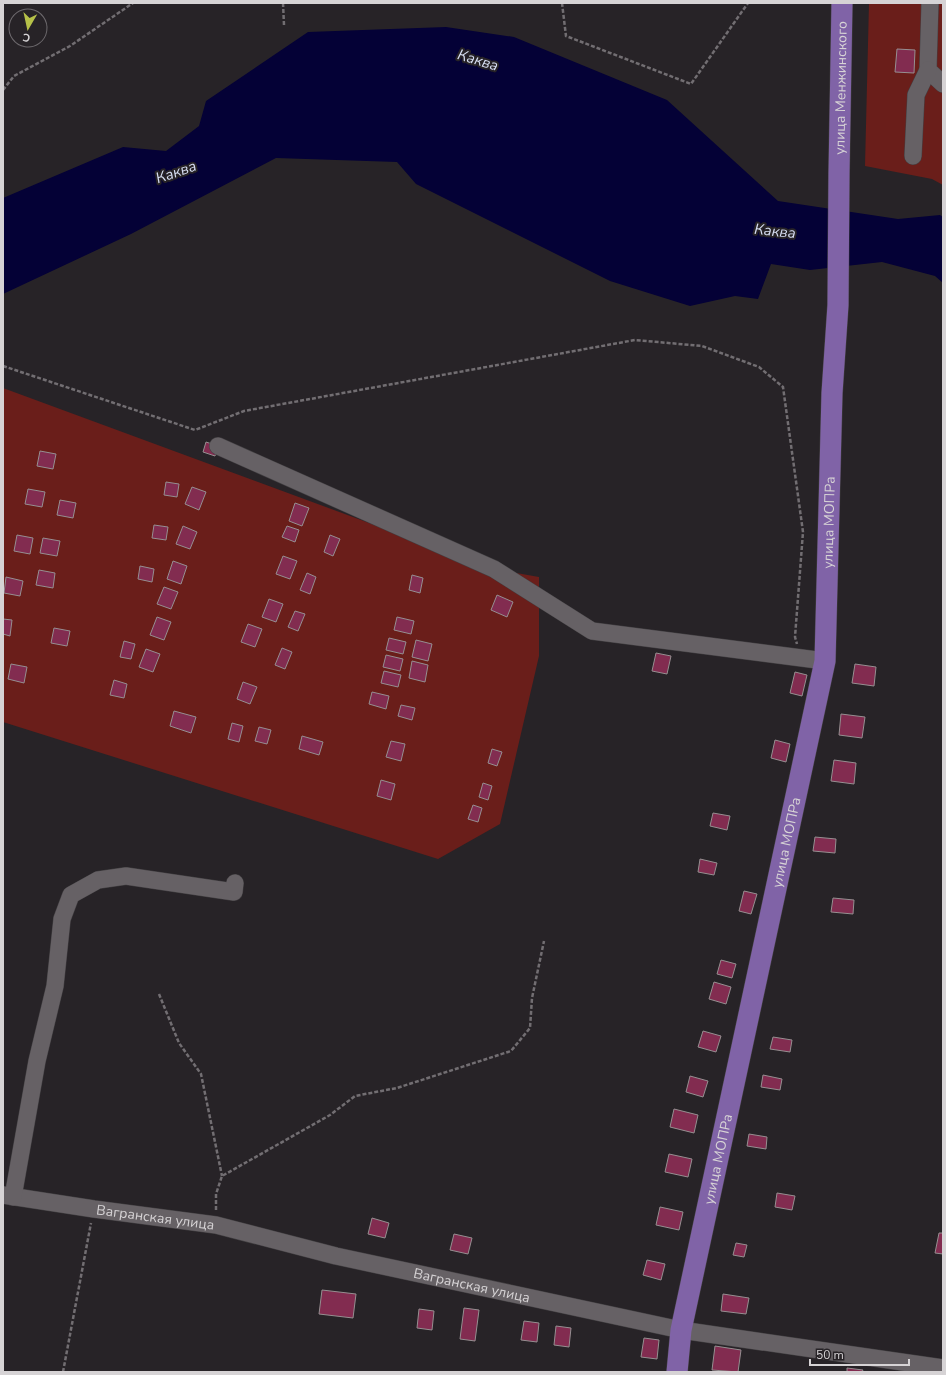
<svg xmlns="http://www.w3.org/2000/svg" width="946" height="1375" viewBox="0 0 946 1375" font-family="'Nunito Sans',sans-serif">
	<style>
		.green { fill: #6a1e1a }
		.water { fill: #040136 }
		.building { fill: #822c50; stroke: #968f91 }
		.lines { fill: none; stroke-linecap: round; stroke-linejoin: round }
		.minor-casing { stroke: #434043; stroke-width: 18 }
		.major-casing { stroke: #434043; stroke-width: 22 }
		.path { stroke: #726e72; stroke-width: 2.5; stroke-dasharray: 4 2; stroke-linecap: butt }
		.minor { stroke: #666165; stroke-width: 17 }
		.major { stroke: #8063a7; stroke-width: 21 }
		.labels { text-anchor: middle; stroke-width: 4; stroke-linejoin: round; paint-order: stroke }
		.street-label { font-size: 14px; fill: #d6d3d5; stroke: #272327 }
		.water-label { font-size: 15px; font-style: italic; fill: #d7def3; stroke: #272327 }
	</style>
	<rect width="100%" height="100%" fill="#272327"/>
	<!-- green -->
	<g class="green">
		<polygon points="869,3 943,3 943,185 932,179 865,166"/>
		<polygon points="3,388 494,569 539,577 539,656 500,824 438,859 3,722"/>
	</g>
	<!-- water -->
	<polygon class="water" points="446,27 514,37 667,100 778,201 898,219 940,215 943,217 943,283 935,276 882,262 810,270 771,264 758,299 735,296 690,306 610,281 416,184 397,162 276,158 131,234 3,294 3,198 123,147 166,151 199,126 206,101 308,32"/>
	<!-- building -->
	<g class="building">
		<polygon points="897,49 915,50 914,73 895,72"/>
		<polygon points="206,442 218,446 215,456 203,452"/>
		<polygon points="40,451 56,454 53,469 37,466"/>
		<polygon points="166,482 179,484 177,497 164,495"/>
		<polygon points="192,487 206,492 199,510 185,504"/>
		<polygon points="28,489 45,492 42,507 25,504"/>
		<polygon points="60,500 76,503 73,518 57,515"/>
		<polygon points="295,503 309,508 302,526 289,521"/>
		<polygon points="154,525 168,527 166,540 152,538"/>
		<polygon points="183,526 197,532 190,549 176,544"/>
		<polygon points="287,526 299,530 295,542 282,537"/>
		<polygon points="17,535 33,538 30,554 14,551"/>
		<polygon points="330,535 340,539 333,556 324,552"/>
		<polygon points="43,538 60,541 57,556 40,553"/>
		<polygon points="283,556 297,561 290,579 276,574"/>
		<polygon points="173,561 187,566 181,584 167,579"/>
		<polygon points="140,566 154,569 152,582 138,579"/>
		<polygon points="39,570 55,573 53,588 36,585"/>
		<polygon points="307,573 316,577 310,594 300,590"/>
		<polygon points="412,575 423,578 420,593 409,590"/>
		<polygon points="6,577 23,581 20,596 4,593"/>
		<polygon points="164,587 178,592 171,609 157,604"/>
		<polygon points="497,595 513,602 507,617 491,610"/>
		<polygon points="269,599 283,604 276,622 262,617"/>
		<polygon points="295,611 305,614 298,631 288,627"/>
		<polygon points="157,617 171,622 164,640 150,635"/>
		<polygon points="397,617 414,621 411,634 394,630"/>
		<polygon points="3,619 12,620 10,636 3,634"/>
		<polygon points="248,624 262,629 255,647 241,642"/>
		<polygon points="54,628 70,631 67,646 51,643"/>
		<polygon points="389,638 406,642 403,654 386,650"/>
		<polygon points="416,640 432,644 428,661 412,657"/>
		<polygon points="124,641 135,644 131,659 120,657"/>
		<polygon points="282,648 292,652 285,669 275,665"/>
		<polygon points="146,649 160,654 153,672 139,667"/>
		<polygon points="656,653 671,656 667,674 652,671"/>
		<polygon points="386,655 403,659 400,671 383,667"/>
		<polygon points="412,661 428,665 425,682 409,678"/>
		<polygon points="11,664 27,667 24,683 8,679"/>
		<polygon points="855,664 876,667 874,686 852,683"/>
		<polygon points="384,671 401,675 398,687 381,683"/>
		<polygon points="795,672 807,675 802,696 790,693"/>
		<polygon points="114,680 127,684 124,698 110,695"/>
		<polygon points="243,682 257,687 250,704 237,699"/>
		<polygon points="372,692 389,696 386,709 369,704"/>
		<polygon points="401,705 415,708 412,720 398,716"/>
		<polygon points="174,711 196,717 191,733 170,726"/>
		<polygon points="841,714 865,717 862,738 839,735"/>
		<polygon points="232,723 243,726 239,742 228,739"/>
		<polygon points="259,727 271,730 267,744 255,741"/>
		<polygon points="302,736 323,742 319,755 299,749"/>
		<polygon points="775,740 790,744 786,762 771,758"/>
		<polygon points="391,741 405,744 401,761 386,757"/>
		<polygon points="492,749 502,752 497,766 488,763"/>
		<polygon points="834,760 856,763 854,784 831,781"/>
		<polygon points="381,780 395,784 391,800 377,796"/>
		<polygon points="483,783 492,786 488,800 479,797"/>
		<polygon points="473,805 482,808 478,822 468,819"/>
		<polygon points="713,813 730,816 727,830 710,826"/>
		<polygon points="815,837 836,839 835,853 813,851"/>
		<polygon points="700,859 717,863 714,875 698,872"/>
		<polygon points="744,891 757,894 751,914 739,911"/>
		<polygon points="833,898 854,900 853,914 831,912"/>
		<polygon points="721,960 736,964 732,978 717,974"/>
		<polygon points="714,982 731,987 726,1004 709,999"/>
		<polygon points="703,1031 721,1036 716,1052 698,1047"/>
		<polygon points="773,1037 792,1040 790,1052 770,1049"/>
		<polygon points="763,1075 782,1079 780,1090 761,1087"/>
		<polygon points="690,1076 708,1081 703,1097 686,1092"/>
		<polygon points="674,1109 698,1115 694,1133 670,1127"/>
		<polygon points="749,1134 767,1137 766,1149 747,1146"/>
		<polygon points="669,1154 692,1159 688,1177 665,1172"/>
		<polygon points="777,1193 795,1196 792,1210 775,1207"/>
		<polygon points="660,1207 683,1212 679,1230 656,1225"/>
		<polygon points="372,1218 389,1223 385,1238 368,1234"/>
		<polygon points="939,1233 943,1233 943,1254 935,1253"/>
		<polygon points="454,1234 472,1238 468,1254 450,1250"/>
		<polygon points="736,1243 747,1245 744,1257 733,1255"/>
		<polygon points="647,1260 665,1264 661,1280 643,1275"/>
		<polygon points="322,1290 356,1294 353,1318 319,1314"/>
		<polygon points="723,1294 749,1298 746,1314 721,1311"/>
		<polygon points="464,1308 479,1310 475,1341 460,1339"/>
		<polygon points="419,1309 434,1311 432,1330 417,1328"/>
		<polygon points="524,1321 539,1323 537,1342 521,1340"/>
		<polygon points="556,1326 571,1328 569,1347 554,1345"/>
		<polygon points="644,1338 659,1340 657,1359 641,1357"/>
		<polygon points="715,1346 741,1350 738,1372 712,1370"/>
		<polygon points="847,1368 863,1370 862,1372 847,1372"/>
	</g>
	<g class="lines">
		<!-- minor casing -->
		<g class="minor-casing">
			<g id="minor">
				<polyline points="930,3 928,70 943,84"/>
				<polyline points="913,156 916,95 928,70"/>
				<polyline points="218,446 494,569 592,631 825,661"/>
				<path id="s1" d="M3,1195l91,14 122,16 120,31 345,74 262,38"/>
				<polyline points="13,1197 37,1061 55,986 62,919 71,895 98,880 126,876 234,892 235,883"/>
			</g>
		</g>
		<!-- major casing -->
		<g class="major-casing">
			<g id="major">
				<path id="s2" d="M677,1372l4,-42 144,-669 7,-268 6,-88 1,-132 3,-170"/>
			</g>
		</g>
		<!-- path -->
		<g class="path">
			<polyline points="283,3 284,25"/>
			<polyline points="562,3 566,36 691,84 748,3"/>
			<polyline points="3,90 14,76 70,46 133,3"/>
			<polyline points="3,366 195,430 244,411 635,340 702,346 759,367 783,387 803,532 795,637 797,644"/>
			<polyline points="159,994 179,1043 201,1074 222,1176"/>
			<polyline points="216,1210 216,1194 222,1176 330,1115 355,1096 397,1088 511,1051 530,1028 532,998 544,941"/>
			<polyline points="63,1372 91,1223"/>
		</g>
		<!-- minor -->
		<use href="#minor" class="minor"/>
		<!-- major -->
		<use href="#major" class="major"/>
	</g>
	<g class="labels">
		<!-- street labels -->
		<g class="street-label">
			<text dy="5" stroke="none"><textPath href="#s2" startOffset="1300">улица Менжинского</textPath></text>
			<text dy="5" stroke="none"><textPath href="#s2" startOffset="865">улица МОПРа</textPath></text>
			<text dy="5" stroke="none"><textPath href="#s2" startOffset="541">улица МОПРа</textPath></text>
			<text dy="5" stroke="none"><textPath href="#s2" startOffset="217">улица МОПРа</textPath></text>
			<text dy="5" stroke="none"><textPath href="#s1" startOffset="154">Вагранская улица</textPath></text>
			<text dy="5" stroke="none"><textPath href="#s1" startOffset="478">Вагранская улица</textPath></text>
		</g>
		<!-- water labels -->
		<g class="water-label">
			<text transform="translate(478 60) rotate(17)" y="5">Каква</text>
			<text transform="translate(176 172) rotate(-19)" y="5">Каква</text>
			<text transform="translate(775 231) rotate(6)" y="5">Каква</text>
		</g>
	</g>
	<!-- border -->
	<rect width="946" height="1375" fill="none" stroke="#d6d3d5" stroke-width="8"/>
	<!-- north arrow -->
	<g transform="translate(28 28) rotate(189)"><circle r="19" fill="#272327" stroke="#6d696d"/>
	<path d="M0-3L7 15L0 10L-7 15Z" fill="#b6c149"/>
	<text y="-6" font-size="11" font-weight="bold" text-anchor="middle" fill="#d6d3d5">С</text>
	</g>
	<!-- scale -->
	<path d="M810 1359v6h99v-6" fill="none" stroke="#d6d3d5" stroke-width="2"/>
	<text x="816" y="1359" font-size="12" fill="#d6d3d5" stroke="#272327" stroke-width="3" paint-order="stroke">50 m</text>
</svg>
